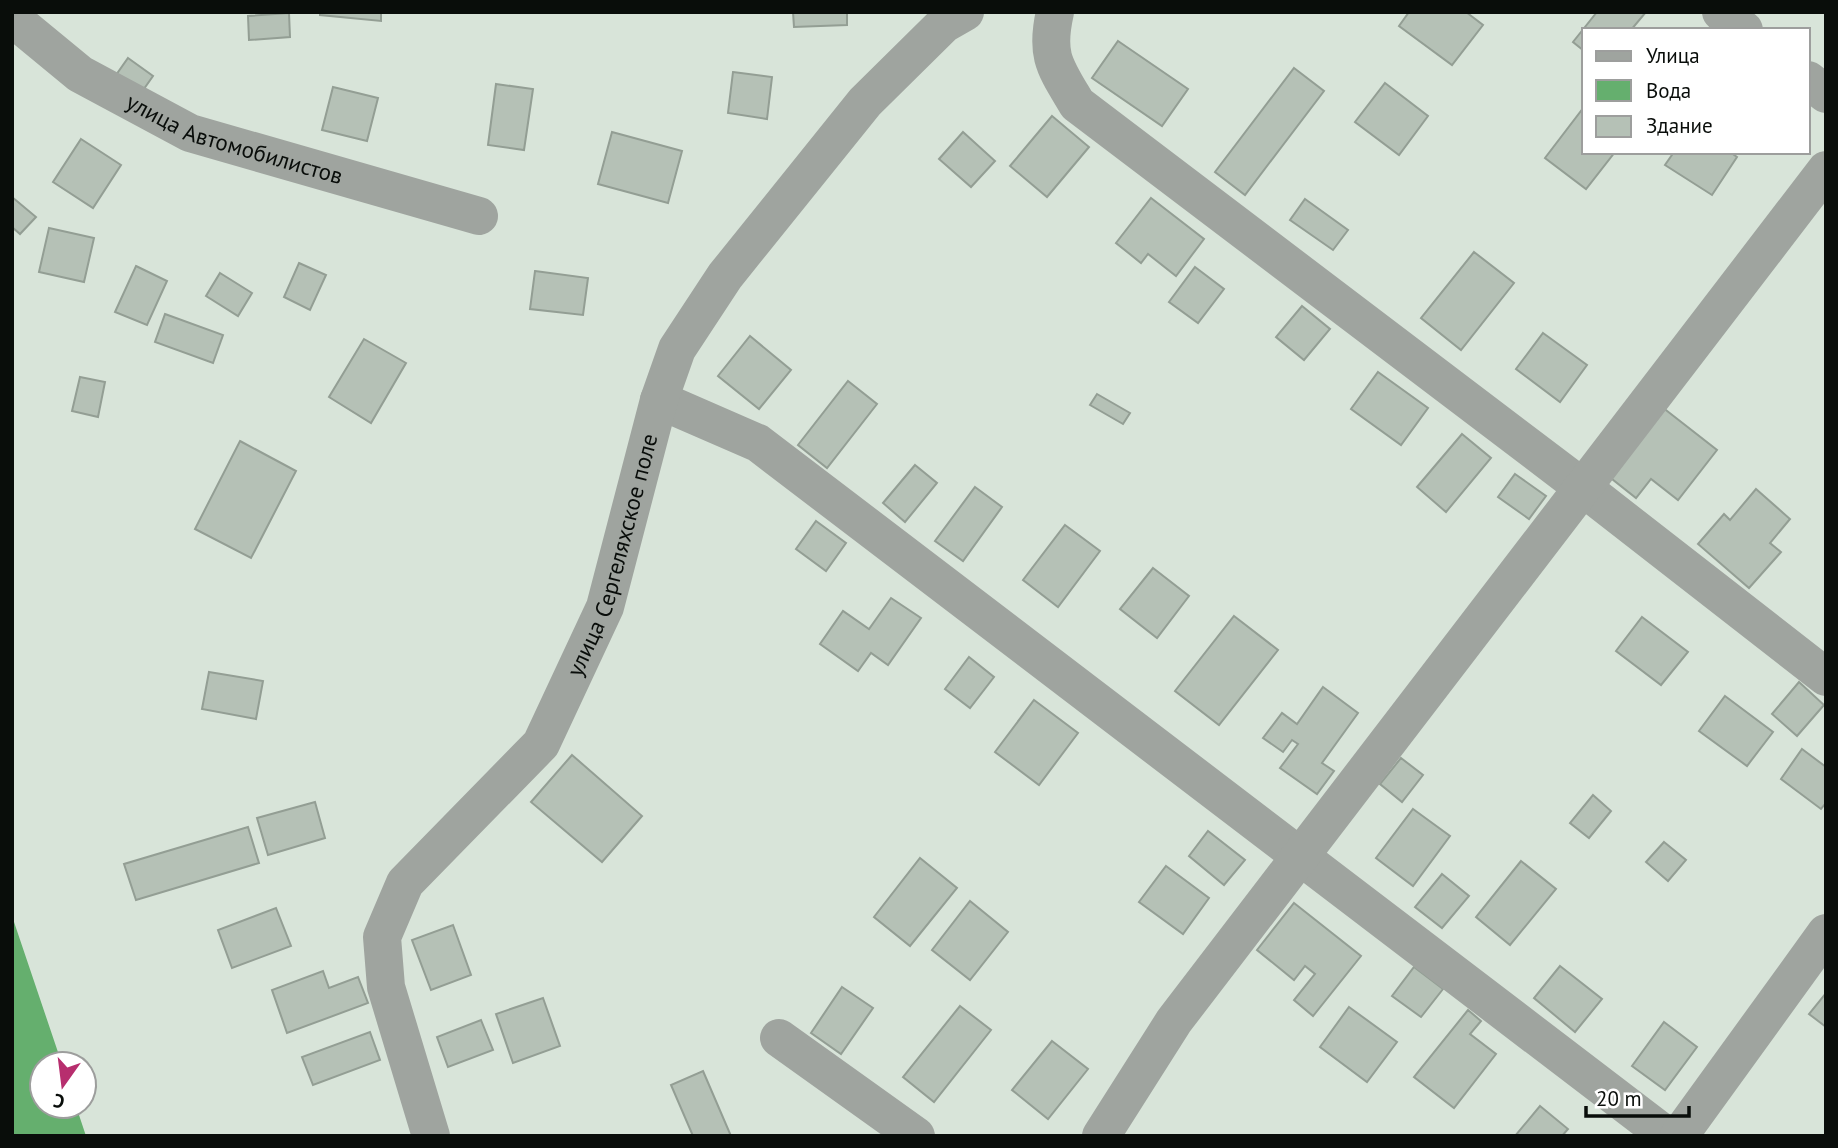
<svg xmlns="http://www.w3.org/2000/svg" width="1838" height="1148" viewBox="0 0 1838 1148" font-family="'PT Sans',sans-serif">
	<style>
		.water { fill: #65af6e }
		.building { fill: #b5c1b6; stroke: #939e94; stroke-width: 2 }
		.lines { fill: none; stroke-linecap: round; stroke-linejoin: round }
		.minor { stroke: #9fa49f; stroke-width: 38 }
		.labels { text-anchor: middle; stroke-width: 5; stroke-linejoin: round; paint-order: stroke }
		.street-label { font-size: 23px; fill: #090d0a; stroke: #fff }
	</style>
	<rect width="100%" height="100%" fill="#d8e4d9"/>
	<!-- water -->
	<polygon class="water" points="12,916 62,1064 42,1064 42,1106 76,1106 86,1136 12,1136"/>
	<!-- building -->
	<g class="building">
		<polygon points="320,12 381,12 381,21 320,15"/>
		<polygon points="793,12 847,12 847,25 794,27"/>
		<polygon points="1409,12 1466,12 1483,25 1452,65 1399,26"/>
		<polygon points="1597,12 1646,12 1631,30 1584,30 1584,51 1573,42"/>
		<polygon points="289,13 290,37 249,40 248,16"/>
		<polygon points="1118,41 1188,89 1162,126 1092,78"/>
		<polygon points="128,58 153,76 141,93 116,75"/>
		<polygon points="1294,68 1324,91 1245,195 1215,172"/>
		<polygon points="733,72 772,77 767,119 728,113"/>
		<polygon points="1385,83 1428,116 1399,155 1355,122"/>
		<polygon points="496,84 533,89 524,150 488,145"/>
		<polygon points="333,87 378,98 367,141 322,130"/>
		<polygon points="1584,107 1584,152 1615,152 1586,189 1545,158"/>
		<polygon points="1052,116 1089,147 1047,197 1010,166"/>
		<polygon points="612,132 682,151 668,203 598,184"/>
		<polygon points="963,132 995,161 971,187 939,159"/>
		<polygon points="81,139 121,165 93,208 53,182"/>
		<polygon points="1674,152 1730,152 1737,157 1712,195 1665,165"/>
		<polygon points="12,197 36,217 20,234 12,227"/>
		<polygon points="1151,198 1204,239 1176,276 1148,254 1141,263 1116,243"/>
		<polygon points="1305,199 1348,230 1333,250 1290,220"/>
		<polygon points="49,228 94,238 84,282 39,272"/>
		<polygon points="1474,252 1514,283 1461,350 1421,318"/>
		<polygon points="299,263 326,275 310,310 284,297"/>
		<polygon points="136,266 167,281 147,325 115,312"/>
		<polygon points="1195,267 1224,289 1198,323 1169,302"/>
		<polygon points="535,271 588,278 583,315 530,309"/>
		<polygon points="220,273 252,293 238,316 206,296"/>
		<polygon points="1302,306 1330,329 1304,360 1276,337"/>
		<polygon points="165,314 223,335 213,363 155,342"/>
		<polygon points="1543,333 1587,365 1560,402 1516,369"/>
		<polygon points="750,336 791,370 759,409 718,376"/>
		<polygon points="364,339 406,363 371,423 329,397"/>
		<polygon points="1378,372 1428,408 1401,445 1351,409"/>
		<polygon points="80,377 105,382 98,417 72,411"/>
		<polygon points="848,381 877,404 827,468 798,445"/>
		<polygon points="1097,394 1130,413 1123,424 1090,405"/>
		<polygon points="1662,407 1717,450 1678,500 1651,479 1636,498 1607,475"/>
		<polygon points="1462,434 1491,458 1446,512 1417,487"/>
		<polygon points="240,441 296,471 251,558 195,529"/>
		<polygon points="915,465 937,483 905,522 883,503"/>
		<polygon points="1515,474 1546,496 1529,519 1498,497"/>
		<polygon points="975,487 1002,507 963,561 935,541"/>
		<polygon points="1756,489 1790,519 1770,543 1781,552 1749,588 1698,544 1724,514 1730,520"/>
		<polygon points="816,521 846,543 826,571 796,549"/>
		<polygon points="1065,525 1100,551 1058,607 1023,580"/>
		<polygon points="1153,568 1189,596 1157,638 1120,609"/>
		<polygon points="891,598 921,618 888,665 871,653 858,671 820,644 843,611 869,629"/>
		<polygon points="1234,616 1278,650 1219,725 1175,691"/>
		<polygon points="1642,617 1688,652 1661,685 1616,651"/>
		<polygon points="969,657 994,677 970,708 945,689"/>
		<polygon points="209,672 263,681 256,719 202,709"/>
		<polygon points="1799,682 1824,705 1797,736 1772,714"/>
		<polygon points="1323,687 1358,713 1322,763 1334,771 1317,794 1280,768 1298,744 1292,740 1283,752 1263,738 1282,713 1297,724"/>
		<polygon points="1725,696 1773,732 1747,766 1699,731"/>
		<polygon points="1034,700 1078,733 1039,785 995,752"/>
		<polygon points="1802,749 1826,767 1826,803 1821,809 1781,779"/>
		<polygon points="572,755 642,816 602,862 531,802"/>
		<polygon points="1401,758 1423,775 1402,802 1380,784"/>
		<polygon points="1593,795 1611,811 1589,838 1570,823"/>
		<polygon points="315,802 325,838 268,855 257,818"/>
		<polygon points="1413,809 1450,836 1413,886 1376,858"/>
		<polygon points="248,827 259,863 136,900 124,864"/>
		<polygon points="1208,831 1245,860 1224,885 1189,856"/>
		<polygon points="1664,842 1686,860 1668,881 1646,862"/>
		<polygon points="920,858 957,888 910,946 874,917"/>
		<polygon points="1521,861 1556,889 1510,945 1476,917"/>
		<polygon points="1166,866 1209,898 1183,934 1139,902"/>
		<polygon points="1442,874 1469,896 1442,928 1415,907"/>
		<polygon points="970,901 1008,932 970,980 932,950"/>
		<polygon points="1294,903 1361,956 1313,1016 1294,1000 1315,974 1305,966 1294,980 1257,950"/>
		<polygon points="276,908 291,946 232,968 218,930"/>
		<polygon points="453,925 471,975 431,990 412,940"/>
		<polygon points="1560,966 1602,999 1575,1032 1534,998"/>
		<polygon points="1414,967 1443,989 1421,1017 1392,996"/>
		<polygon points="323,971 329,988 358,977 368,1003 287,1033 272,990"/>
		<polygon points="842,987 873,1008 841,1054 811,1033"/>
		<polygon points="1826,993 1826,1027 1809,1014"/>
		<polygon points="543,998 560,1046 513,1063 496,1014"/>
		<polygon points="960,1006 991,1030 934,1102 903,1077"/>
		<polygon points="1349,1007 1397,1042 1367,1082 1320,1047"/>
		<polygon points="1468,1010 1481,1021 1470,1034 1496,1054 1454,1108 1414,1077"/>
		<polygon points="481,1020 493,1050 448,1067 437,1037"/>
		<polygon points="1664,1022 1697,1047 1665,1090 1632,1066"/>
		<polygon points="370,1032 380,1060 313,1085 302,1057"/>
		<polygon points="1052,1041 1088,1069 1048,1119 1012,1090"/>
		<polygon points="703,1071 731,1136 693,1136 671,1085"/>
		<polygon points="1540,1106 1568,1129 1562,1136 1515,1136"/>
	</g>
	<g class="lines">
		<!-- minor -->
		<g class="minor">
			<path d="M1055,12c-10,44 0,55 22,92l505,383 244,190"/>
			<polyline points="1721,12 1744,30"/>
			<path id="s1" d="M12,18l68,56 110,59 289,83"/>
			<polyline points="1808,80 1826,94"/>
			<polyline points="659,400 758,443 1667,1136"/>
			<polyline points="779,1038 916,1136"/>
			<path id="s2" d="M431,1136l-45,-149 -4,-50 23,-54 136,-139 64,-137 54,-207 18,-51 48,-73 140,-174 79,-78 21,-12"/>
			<polyline points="1101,1136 1174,1021 1826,170"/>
			<polyline points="1679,1136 1826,933"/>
		</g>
	</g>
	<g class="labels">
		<!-- street labels -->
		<g class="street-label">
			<text dy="8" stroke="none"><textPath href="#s1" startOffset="257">улица Автомобилистов</textPath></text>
			<text dy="8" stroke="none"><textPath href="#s2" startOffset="662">улица Сергеляхское поле</textPath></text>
		</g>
	</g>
	<!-- border -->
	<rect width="1838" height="1148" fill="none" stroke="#090d0a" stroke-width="28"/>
	<!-- legend -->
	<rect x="1582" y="28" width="228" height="126" fill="#ffffff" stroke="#9d9e9d" stroke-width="2"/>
	<rect x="1596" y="51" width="35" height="10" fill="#9fa49f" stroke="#9d9e9d" stroke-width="2"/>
	<text x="1646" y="63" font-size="21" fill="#090d0a">Улица</text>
	<rect x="1596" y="80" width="35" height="21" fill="#65af6e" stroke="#9d9e9d" stroke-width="2"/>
	<text x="1646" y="98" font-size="21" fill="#090d0a">Вода</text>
	<rect x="1596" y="116" width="35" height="21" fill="#b5c1b6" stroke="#9d9e9d" stroke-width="2"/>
	<text x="1646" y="133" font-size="21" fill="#090d0a">Здание</text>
	<!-- north arrow -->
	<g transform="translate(63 1085) rotate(194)"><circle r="33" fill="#ffffff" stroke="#9d9e9d" stroke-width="2"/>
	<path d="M0-5L12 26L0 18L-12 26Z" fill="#b72e6e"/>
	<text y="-10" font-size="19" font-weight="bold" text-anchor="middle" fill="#090d0a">С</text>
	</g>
	<!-- scale -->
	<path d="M1586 1106v10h103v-10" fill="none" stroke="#090d0a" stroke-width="3.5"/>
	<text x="1596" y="1106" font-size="21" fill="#090d0a" stroke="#ffffff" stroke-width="5" paint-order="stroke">20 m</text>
</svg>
